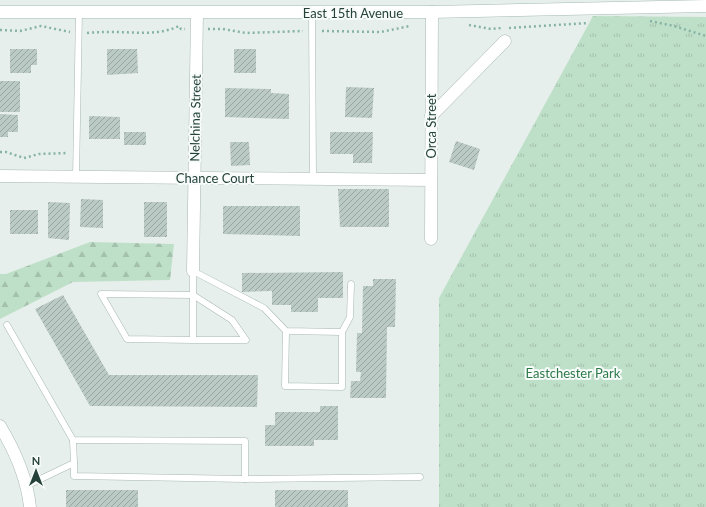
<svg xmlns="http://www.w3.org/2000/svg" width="706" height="507" viewBox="0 0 706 507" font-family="Lato,sans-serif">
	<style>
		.forest { fill: url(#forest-firs) }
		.park { fill: url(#park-tufts) }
		.building { fill: url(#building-hatch) }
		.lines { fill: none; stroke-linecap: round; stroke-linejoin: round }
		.service-casing { stroke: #a8b8b2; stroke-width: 7 }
		.minor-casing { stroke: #a8b8b2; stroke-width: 13 }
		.secondary-casing { stroke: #a4bbb3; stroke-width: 13 }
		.path { stroke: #86b3a5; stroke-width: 2.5; stroke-dasharray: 2 3; stroke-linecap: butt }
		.service { stroke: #fff; stroke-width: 6 }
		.minor { stroke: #fff; stroke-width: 12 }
		.secondary { stroke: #fff; stroke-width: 12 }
		.labels { text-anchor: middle; stroke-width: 4; stroke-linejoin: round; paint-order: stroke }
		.street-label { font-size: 13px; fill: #24423a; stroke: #f7fbf9 }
		.park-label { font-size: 13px; fill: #2d7a4b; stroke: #f7fbf9 }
	</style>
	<defs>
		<pattern id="forest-firs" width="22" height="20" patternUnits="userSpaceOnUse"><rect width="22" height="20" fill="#bfe0c8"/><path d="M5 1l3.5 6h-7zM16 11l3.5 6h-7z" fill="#a4c1ad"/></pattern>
		<pattern id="park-tufts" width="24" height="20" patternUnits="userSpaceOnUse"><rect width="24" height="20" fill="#bfe0c8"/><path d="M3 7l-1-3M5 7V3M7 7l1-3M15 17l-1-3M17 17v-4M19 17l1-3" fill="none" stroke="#a4c1ad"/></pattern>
		<pattern id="building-hatch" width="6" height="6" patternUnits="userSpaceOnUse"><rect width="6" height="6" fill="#bbcac4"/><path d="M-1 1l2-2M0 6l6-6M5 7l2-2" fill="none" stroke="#98a6a0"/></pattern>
	</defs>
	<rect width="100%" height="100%" fill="#e6efeb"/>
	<!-- forest -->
	<polygon class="forest" points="90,242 174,244 170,280 73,282 0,319 0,274 6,274"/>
	<!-- park -->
	<polygon class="park" points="593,16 706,17 706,507 439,507 439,298"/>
	<!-- building -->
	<g class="building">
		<polygon points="10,49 37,49 37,65 31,65 31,73 10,73"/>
		<polygon points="107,49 137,49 138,73 107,75"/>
		<rect x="234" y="49" width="22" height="24"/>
		<rect x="0" y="81" width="20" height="31"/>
		<polygon points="346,87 374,88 372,118 345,117"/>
		<polygon points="225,88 271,89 271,93 289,94 289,119 225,117"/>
		<polygon points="0,114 18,115 18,132 8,132 8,137 0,137"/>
		<polygon points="89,116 120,117 120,139 89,139"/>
		<rect x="124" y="132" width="22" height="13"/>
		<polygon points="330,132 373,132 372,163 353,163 353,154 330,154"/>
		<polygon points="456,141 480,149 474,170 449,162"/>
		<polygon points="230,142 249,142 250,165 231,166"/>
		<polygon points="338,189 389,189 389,227 340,227"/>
		<polygon points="81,199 103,200 103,228 80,227"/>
		<polygon points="48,202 70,203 69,240 48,238"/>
		<rect x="144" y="202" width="23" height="35"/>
		<polygon points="223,206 300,206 300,236 223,234"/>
		<rect x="10" y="210" width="28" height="24"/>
		<polygon points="343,272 343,298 318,298 318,312 291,312 291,305 272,305 272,291 242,292 242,273"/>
		<polygon points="373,279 396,279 395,327 387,327 386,398 350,398 351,381 360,381 361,372 356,372 357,333 362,333 363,286 373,286"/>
		<polygon points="63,295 109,375 258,375 257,407 90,406 35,309"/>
		<polygon points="320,406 338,406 338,440 314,440 314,446 265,446 265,425 275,425 275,412 320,412"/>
		<rect x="66" y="490" width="72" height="17"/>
		<rect x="275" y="490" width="73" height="17"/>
	</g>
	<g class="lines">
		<!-- service casing -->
		<g class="service-casing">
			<g id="service">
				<polyline points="312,13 313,179"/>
				<polyline points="76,177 79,12"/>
				<polyline points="7,325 73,440 245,441 245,479 420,477"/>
				<polyline points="342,332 350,317 351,284"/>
				<polyline points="193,340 246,340 232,320 193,295 101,294 127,339 193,340 193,271 264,308 286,331 285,386 342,387 342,332 286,331"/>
				<polyline points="74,463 74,476 245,479"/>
				<polyline points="26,486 74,463 73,440"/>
			</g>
		</g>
		<!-- minor casing -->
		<g class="minor-casing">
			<g id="minor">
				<polyline points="431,116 505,41"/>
				<polyline points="0,176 431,180"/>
				<polyline points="431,239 432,12"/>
				<polyline points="193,271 197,13"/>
				<path d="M0,426c15,25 27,52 30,81"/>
			</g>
		</g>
		<!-- secondary casing -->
		<g class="secondary-casing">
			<polyline id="secondary" points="0,12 432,12 706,6"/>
		</g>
		<!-- path -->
		<g class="path">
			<polyline points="650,21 674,26 706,36"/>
			<polyline points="469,25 491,29 502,28"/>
			<polyline points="509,28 588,23"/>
			<polyline points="208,29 223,29 246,33 303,31"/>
			<polyline points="0,30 20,31 41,26 70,32"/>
			<polyline points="322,31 381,32 410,26"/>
			<path d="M87,33c9,-1 17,-1 26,-1 22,0 45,4 66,-6l2,3h4"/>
			<polyline points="0,152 6,152 24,158 39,154 68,153"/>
		</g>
		<!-- service -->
		<use href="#service" class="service"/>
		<!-- minor -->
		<use href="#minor" class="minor"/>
		<!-- secondary -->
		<use href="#secondary" class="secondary"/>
	</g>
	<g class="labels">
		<!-- street labels -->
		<g class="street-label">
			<text x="353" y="18">East 15th Avenue</text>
			<text transform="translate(195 118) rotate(-89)" y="5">Nelchina Street</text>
			<text transform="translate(431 126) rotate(-90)" y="5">Orca Street</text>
			<text x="215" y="183">Chance Court</text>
		</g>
		<!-- park labels -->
		<g class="park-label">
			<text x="573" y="378">Eastchester Park</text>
		</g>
	</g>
	<!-- north arrow -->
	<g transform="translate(36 471)" stroke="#f7fbf9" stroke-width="3" paint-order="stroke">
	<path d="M0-3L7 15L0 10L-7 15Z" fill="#24423a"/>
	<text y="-6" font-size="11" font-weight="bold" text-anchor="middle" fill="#24423a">N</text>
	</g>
</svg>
